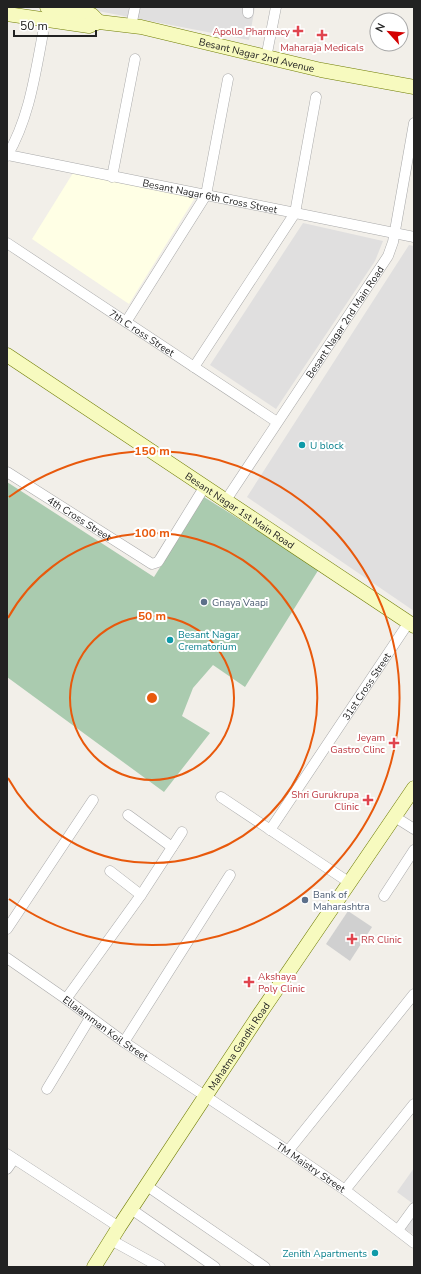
<svg xmlns="http://www.w3.org/2000/svg" width="421" height="1274" viewBox="0 0 421 1274" font-family="'Nunito Sans',sans-serif">
	<style>
		.residential { fill: #e0dfdf }
		.education { fill: #ffffe5 }
		.religious { fill: #d0d0d0 }
		.cemetery { fill: #aacbaf }
		.lines { fill: none; stroke-linecap: round; stroke-linejoin: round }
		.street-casing { stroke: #a9a9a9; stroke-width: 11 }
		.secondary-casing { stroke: #707d05; stroke-width: 15 }
		.street { stroke: #fff; stroke-width: 10 }
		.secondary { stroke: #f7fabf; stroke-width: 14 }
		.ring { fill: none; stroke: #e8590c; stroke-width: 2 }
		.health-dot { fill: #e0444e; stroke: #fff; stroke-width: 1.5 }
		.culture-dot { fill: #0f9aa8; stroke: #fff; stroke-width: 1.5 }
		.service-dot { fill: #5c6f8a; stroke: #fff; stroke-width: 1.5 }
		.labels { text-anchor: middle; stroke-width: 4; stroke-linejoin: round; paint-order: stroke }
		.health-label { font-size: 10px; fill: #be3a42; stroke: #fff; text-anchor: end }
		.street-label { font-size: 10px; fill: #222; stroke: #fff }
		.culture-label { font-size: 10px; fill: #0d838f; stroke: #fff; text-anchor: start }
		.service-label { font-size: 10px; fill: #4e5e75; stroke: #fff; text-anchor: start }
		.centre { fill: #e8590c; stroke: #fff; stroke-width: 2 }
		.ring-label { font-size: 12px; text-anchor: middle; font-weight: bold; fill: #e8590c; stroke: #fff; stroke-width: 4; stroke-linejoin: round; paint-order: stroke }
	</style>
	<rect width="100%" height="100%" fill="#f2efe9"/>
	<!-- residential -->
	<g class="residential">
		<polygon points="77,7 255,7 249,40"/>
		<polygon points="303,223 383,241 375,261 276,409 210,365"/>
		<polygon points="409,245 414,246 414,611 247,497"/>
		<polygon points="414,1168 414,1235 397,1224 412,1203 397,1192"/>
	</g>
	<!-- education -->
	<polygon class="education" points="73,173 198,193 129,304 32,239"/>
	<!-- religious -->
	<polygon class="religious" points="348,911 372,927 350,961 326,944"/>
	<!-- cemetery -->
	<polygon class="cemetery" points="7,482 154,577 204,497 319,569 245,687 213,665 193,688 182,716 210,733 164,792 7,677"/>
	<g class="lines">
		<!-- street casing -->
		<g class="street-casing">
			<g id="street">
				<polyline points="248,7 248,13"/>
				<polyline points="131,26 135,7"/>
				<polyline points="266,58 276,7"/>
				<path id="s1" d="M8,155l406,82"/>
				<path d="M7,156c22,-37 28,-81 36,-123"/>
				<polyline points="112,177 135,59"/>
				<path id="s2" d="M7,243l270,179"/>
				<polyline points="126,322 206,195 228,79"/>
				<polyline points="194,367 295,213 316,97"/>
				<path id="s3" d="M7,472l145,92 6,-2 2,-3 45,-73"/>
				<path id="s4" d="M226,500l162,-244 5,-14 21,-119"/>
				<polyline points="221,797 350,883"/>
				<polyline points="128,815 172,847"/>
				<polyline points="395,817 414,829"/>
				<path id="s5" d="M270,830l139,-208"/>
				<polyline points="110,871 141,895"/>
				<polyline points="384,896 414,850"/>
				<polyline points="7,929 93,800"/>
				<path id="s6" d="M7,958l59,41 58,43 164,109 57,39 69,53"/>
				<polyline points="66,999 141,895 182,832"/>
				<polyline points="124,1042 230,875"/>
				<polyline points="47,1089 90,1018"/>
				<polyline points="288,1151 414,994"/>
				<polyline points="7,1154 119,1227"/>
				<polyline points="7,1169 14,1159"/>
				<polyline points="147,1186 265,1267"/>
				<polyline points="345,1190 414,1104"/>
				<polyline points="131,1209 215,1267"/>
				<polyline points="398,1230 414,1208"/>
				<polyline points="111,1240 160,1267"/>
			</g>
		</g>
		<!-- secondary casing -->
		<g class="secondary-casing">
			<g id="secondary">
				<polyline points="47,7 92,15 99,22"/>
				<path id="s7" d="M7,14l82,12 10,-4 42,5 180,43 93,17"/>
				<path id="s8" d="M7,355l407,271"/>
				<path id="s9" d="M94,1267l25,-40 140,-212 155,-227"/>
			</g>
		</g>
		<!-- street -->
		<use href="#street" class="street"/>
		<!-- secondary -->
		<use href="#secondary" class="secondary"/>
	</g>
	<!-- distance rings -->
	<g class="ring">
		<circle cx="152" cy="698" r="82"/>
		<path d="M8 618A165 165 0 1 1 8 778"/>
		<path d="M9 497A247 247 0 1 1 9 899"/>
	</g>
	<!-- markers -->
	<g class="health-dot">
		<path d="M296 25h4v4h4v4h-4v4h-4v-4h-4v-4h4z"/>
		<path d="M320 29h4v4h4v4h-4v4h-4v-4h-4v-4h4z"/>
		<path d="M392 737h4v4h4v4h-4v4h-4v-4h-4v-4h4z"/>
		<path d="M366 794h4v4h4v4h-4v4h-4v-4h-4v-4h4z"/>
		<path d="M350 933h4v4h4v4h-4v4h-4v-4h-4v-4h4z"/>
		<path d="M247 976h4v4h4v4h-4v4h-4v-4h-4v-4h4z"/>
	</g>
	<g class="culture-dot">
		<circle cx="302" cy="445" r="4"/>
		<circle cx="170" cy="640" r="4"/>
		<circle cx="375" cy="1253" r="4"/>
	</g>
	<g class="service-dot">
		<circle cx="204" cy="602" r="4"/>
		<circle cx="305" cy="900" r="4"/>
	</g>
	<g class="labels">
		<!-- health labels -->
		<g class="health-label">
			<text x="290" y="35">Apollo Pharmacy</text>
			<text x="322" y="51" text-anchor="middle">Maharaja Medicals</text>
			<text x="385" y="741">Jeyam<tspan x="385" dy="12">Gastro Clinc</tspan></text>
			<text x="359" y="798">Shri Gurukrupa<tspan x="359" dy="12">Clinic</tspan></text>
			<text x="361" y="943" text-anchor="start">RR Clinic</text>
			<text x="258" y="980" text-anchor="start">Akshaya<tspan x="258" dy="12">Poly Clinic</tspan></text>
		</g>
		<!-- street labels -->
		<g class="street-label">
			<text dy="4" stroke="none"><textPath href="#s7" startOffset="255">Besant Nagar 2nd Avenue</textPath></text>
			<text dy="4" stroke="none"><textPath href="#s1" startOffset="206">Besant Nagar 6th Cross Street</textPath></text>
			<text dy="4" stroke="none"><textPath href="#s4" startOffset="214">Besant Nagar 2nd Main Road</textPath></text>
			<text dy="4" stroke="none"><textPath href="#s2" startOffset="162">7th C ross Street</textPath></text>
			<text dy="4" stroke="none"><textPath href="#s8" startOffset="280">Besant Nagar 1st Main Road</textPath></text>
			<text dy="4" stroke="none"><textPath href="#s3" startOffset="86">4th Cross Street</textPath></text>
			<text dy="4" stroke="none"><textPath href="#s5" startOffset="173">31st Cross Street</textPath></text>
			<text dy="4" stroke="none"><textPath href="#s6" startOffset="121">Ellaiamman Koil Street</textPath></text>
			<text dy="4" stroke="none"><textPath href="#s9" startOffset="264">Mahatma Gandhi Road</textPath></text>
			<text dy="4" stroke="none"><textPath href="#s6" startOffset="369">TM Maistry Street</textPath></text>
		</g>
		<!-- culture labels -->
		<g class="culture-label">
			<text x="310" y="449">U block</text>
			<text x="178" y="638">Besant Nagar<tspan x="178" dy="12">Crematorium</tspan></text>
			<text x="367" y="1257" text-anchor="end">Zenith Apartments</text>
		</g>
		<!-- service labels -->
		<g class="service-label">
			<text x="212" y="606">Gnaya Vaapi</text>
			<text x="313" y="898">Bank of<tspan x="313" dy="12">Maharashtra</tspan></text>
		</g>
	</g>
	<circle cx="152" cy="698" r="6" class="centre"/>
	<g class="ring-label">
		<text x="152" y="455">150 m</text>
		<text x="152" y="537">100 m</text>
		<text x="152" y="620">50 m</text>
	</g>
	<!-- border -->
	<rect width="421" height="1274" fill="none" stroke="#222222" stroke-width="16"/>
	<!-- north arrow -->
	<g transform="translate(389 32) rotate(297)"><circle r="19" fill="#ffffff" stroke="#a7a7a7"/>
	<path d="M0-3L7 15L0 10L-7 15Z" fill="#d40000"/>
	<text y="-6" font-size="11" font-weight="bold" text-anchor="middle" fill="#222222">N</text>
	</g>
	<!-- scale -->
	<path d="M14 30v6h82v-6" fill="none" stroke="#222222" stroke-width="2"/>
	<text x="20" y="30" font-size="12" fill="#222222" stroke="#ffffff" stroke-width="3" paint-order="stroke">50 m</text>
</svg>
